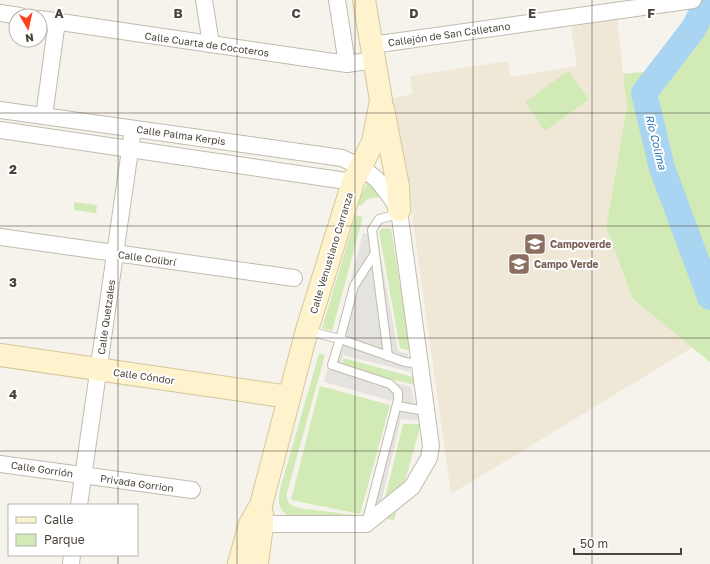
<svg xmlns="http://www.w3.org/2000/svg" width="710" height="564" viewBox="0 0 710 564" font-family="'Golos Text',sans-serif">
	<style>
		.education { fill: #efe8d6 }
		.green { fill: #d2eab5 }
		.parking { fill: #e5e3e0 }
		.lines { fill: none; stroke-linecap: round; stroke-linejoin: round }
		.river { stroke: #a9d4f2; stroke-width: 26 }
		.lane-casing { stroke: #c2bbae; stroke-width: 10 }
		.street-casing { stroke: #c2bbae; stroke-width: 18 }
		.secondary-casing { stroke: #d6c79b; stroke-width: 24 }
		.lane { stroke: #fff; stroke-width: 8 }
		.street { stroke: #fff; stroke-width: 16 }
		.secondary { stroke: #fff3cd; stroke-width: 22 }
		.grid { fill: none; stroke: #4b4439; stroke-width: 1; stroke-opacity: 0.55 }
		.labels { text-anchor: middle; stroke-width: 4; stroke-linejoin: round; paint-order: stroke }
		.street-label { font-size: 10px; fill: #4b4439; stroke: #fff }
		.education-label { font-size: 10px; font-weight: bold; fill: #785e54; stroke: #fff; text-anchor: start }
		.water-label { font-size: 11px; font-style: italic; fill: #2e7ab2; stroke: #fff }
		.grid-label { font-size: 13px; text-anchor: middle; font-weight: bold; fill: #4b4439; stroke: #fff; stroke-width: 4; stroke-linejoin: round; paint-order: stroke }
	</style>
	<rect width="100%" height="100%" fill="#f6f3ec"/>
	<!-- education -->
	<polygon class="education" points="617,19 627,107 606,229 633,299 693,347 451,494 409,193 388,99 413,94 410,76 508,61 511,77 577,66 571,27"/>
	<!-- green -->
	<g class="green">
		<polygon points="700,0 710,0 710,362 633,299 606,228 627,107 623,74 652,71 702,7"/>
		<polygon points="568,71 589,99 545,131 525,102"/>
		<polygon points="367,184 370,184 380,194 380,197 368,199 360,206 357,203"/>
		<polygon points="74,202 97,205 96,213 74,210"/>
		<polygon points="356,215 363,217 332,331 322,328"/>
		<polygon points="383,228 391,229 411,351 400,348 379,232"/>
		<path d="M319,354l6,1 -38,138c-1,10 3,12 11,15l89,11h-90c-17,-5 -20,-13 -17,-30z"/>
		<polygon points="343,358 413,377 415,385 342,367"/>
		<polygon points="320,386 390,405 360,514 291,500"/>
		<polygon points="403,424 421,424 394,520 363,514 365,507 382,510"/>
	</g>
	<!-- parking -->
	<polygon class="parking" points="363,233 377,235 398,351 408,354 411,372 343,355 340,369 411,387 414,403 417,402 418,421 401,419 380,507 366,504 396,402 324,382"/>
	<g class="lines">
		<!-- river -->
		<polyline class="river" points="708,0 694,28 644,93 662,168 710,297"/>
		<!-- lane casing -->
		<g class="lane-casing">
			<g id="lane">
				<polyline points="308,331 340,339 354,286 375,253"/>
				<polyline points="388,356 372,230 379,219 399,214"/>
				<polyline points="397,406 426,411"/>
				<polyline points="367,520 398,400 398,392 390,384 332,365 340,339 405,362 420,364"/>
			</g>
		</g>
		<!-- street casing -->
		<g class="street-casing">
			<g id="street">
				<polyline points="204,0 211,44"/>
				<polyline points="337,0 347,64"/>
				<polyline points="0,13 20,16"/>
				<polyline points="40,19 347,64 374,60"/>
				<polyline points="372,45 693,0"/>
				<path d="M0,110l342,48c33,15 38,23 57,52l32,236 -2,12 -17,29 -46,37h-114"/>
				<polyline points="44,116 57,21"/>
				<polyline points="0,130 353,182"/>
				<polyline points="0,237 294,278"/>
				<polyline points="0,464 192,490"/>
				<polyline points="79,505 133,129"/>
				<polyline points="71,564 72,555"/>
			</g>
		</g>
		<!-- secondary casing -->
		<g class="secondary-casing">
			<g id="secondary">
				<polyline points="383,109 398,186 399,210"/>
				<polyline points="0,355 289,397"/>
				<polyline points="239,564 250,524 261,505 307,330 353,182 373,142 381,100 364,0"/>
				<polyline points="257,564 262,525 262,514"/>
			</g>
		</g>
		<!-- lane -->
		<use href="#lane" class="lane"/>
		<!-- street -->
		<use href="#street" class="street"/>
		<!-- secondary -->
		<use href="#secondary" class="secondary"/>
	</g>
	<!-- grid -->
	<path class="grid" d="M118,0v505M237,0v564M355,0v564M473,0v564M592,0v564M0,113h710M0,226h710M0,338h710M0,451h710M118,555v9"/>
	<!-- icons -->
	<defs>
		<g id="school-square" transform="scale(1.15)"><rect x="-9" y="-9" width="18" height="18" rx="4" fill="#8d6e63" stroke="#fff"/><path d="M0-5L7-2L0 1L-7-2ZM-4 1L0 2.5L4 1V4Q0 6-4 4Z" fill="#fff"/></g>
	</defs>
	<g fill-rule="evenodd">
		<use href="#school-square" x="535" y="244"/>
		<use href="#school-square" x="519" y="264"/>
	</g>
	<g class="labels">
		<!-- street labels -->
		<g class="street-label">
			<text transform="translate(449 34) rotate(-8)" y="4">Callejón de San Calletano</text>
			<text transform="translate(207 44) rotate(8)" y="4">Calle Cuarta de Cocoteros</text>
			<text transform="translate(181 135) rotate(8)" y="4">Calle Palma Kerpis</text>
			<text transform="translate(331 253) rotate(-73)" y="4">Calle Venustiano Carranza</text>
			<text transform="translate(147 258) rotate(8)" y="4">Calle Colibrí</text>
			<text transform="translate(106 317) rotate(-82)" y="4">Calle Quetzales</text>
			<text transform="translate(144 376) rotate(8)" y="4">Calle Cóndor</text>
			<text transform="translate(42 469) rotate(8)" y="4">Calle Gorrión</text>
			<text transform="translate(137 483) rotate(8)" y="4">Privada Gorrion</text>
		</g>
		<!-- education labels -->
		<g class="education-label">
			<text x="550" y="248">Campoverde</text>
			<text x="534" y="268">Campo Verde</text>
		</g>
		<!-- water labels -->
		<g class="water-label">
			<text transform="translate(656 142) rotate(76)" y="4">Río Colima</text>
		</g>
	</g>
	<g class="grid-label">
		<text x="59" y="18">A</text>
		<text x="178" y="18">B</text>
		<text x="296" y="18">C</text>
		<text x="414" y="18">D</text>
		<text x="532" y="18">E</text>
		<text x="651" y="18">F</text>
		<text x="13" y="174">2</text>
		<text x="13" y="287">3</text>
		<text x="13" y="399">4</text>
	</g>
	<!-- legend -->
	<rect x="8" y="504" width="130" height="52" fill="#ffffff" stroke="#b7b4b0"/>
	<rect x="16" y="517" width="20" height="6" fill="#fff3cd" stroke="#b7b4b0"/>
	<text x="44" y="524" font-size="12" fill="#4b4439">Calle</text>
	<rect x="16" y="534" width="20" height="12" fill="#d2eab5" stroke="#b7b4b0"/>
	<text x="44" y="544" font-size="12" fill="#4b4439">Parque</text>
	<!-- north arrow -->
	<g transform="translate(28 28) rotate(171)"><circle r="19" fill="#ffffff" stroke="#b7b4b0"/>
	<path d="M0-3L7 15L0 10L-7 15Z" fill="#fc3f1d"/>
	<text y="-6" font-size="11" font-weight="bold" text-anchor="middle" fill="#4b4439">N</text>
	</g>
	<!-- scale -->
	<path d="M574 548v6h107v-6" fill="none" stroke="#4b4439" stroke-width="2"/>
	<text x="580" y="548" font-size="12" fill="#4b4439" stroke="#ffffff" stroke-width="3" paint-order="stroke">50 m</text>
</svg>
